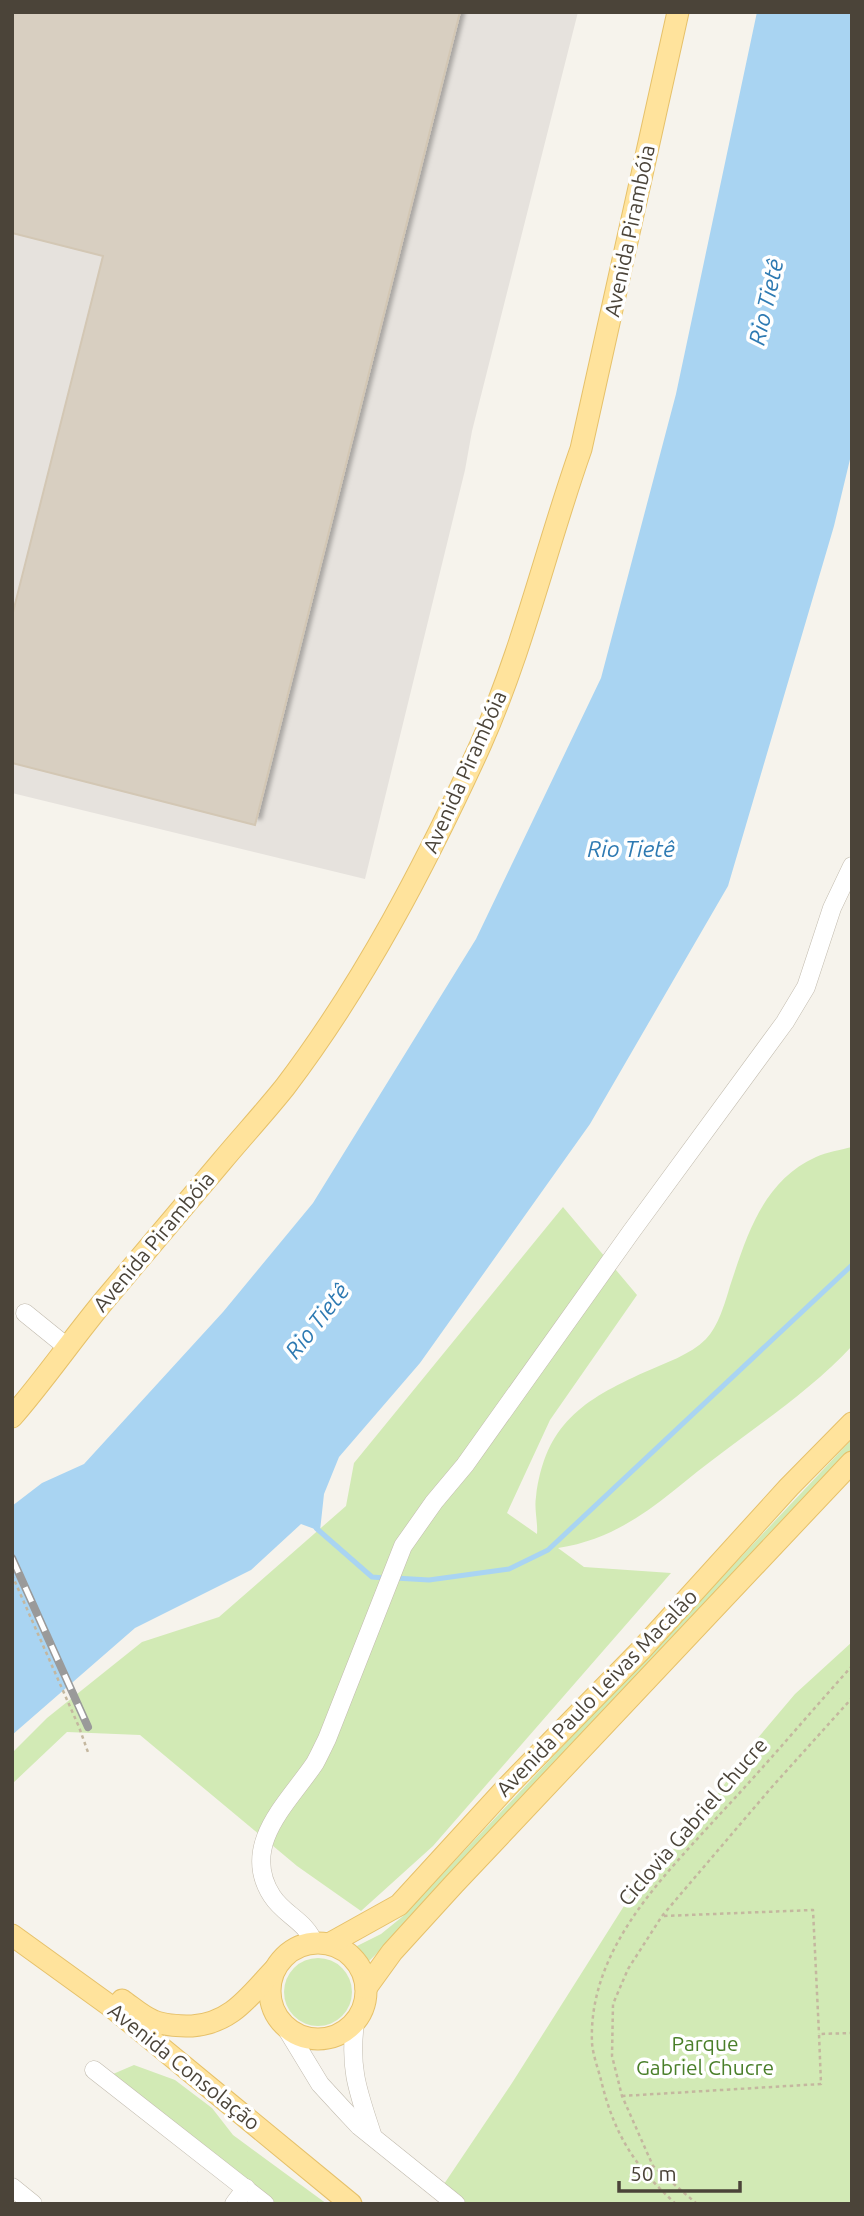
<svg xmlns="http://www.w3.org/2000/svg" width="864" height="2216" viewBox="0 0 864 2216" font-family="Ubuntu,sans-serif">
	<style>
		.industrial { fill: #e6e2dd }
		.green { fill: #d2eab5 }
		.water { fill: #a9d4f2 }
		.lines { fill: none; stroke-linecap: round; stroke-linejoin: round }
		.stream { stroke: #a9d4f2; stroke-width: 5 }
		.building { fill: #d8cfc1; stroke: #d3c7b4; stroke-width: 2; filter: url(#shadow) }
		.minor-casing { stroke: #c2bbae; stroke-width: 19 }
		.major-casing { stroke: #e6c16a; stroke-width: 23 }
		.path { stroke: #c4b79f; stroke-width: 2.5; stroke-dasharray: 3.5 3.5; stroke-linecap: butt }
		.minor { stroke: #fff; stroke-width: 18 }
		.major { stroke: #ffe39c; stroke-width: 21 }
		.rail-casing { stroke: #9a9a9a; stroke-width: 8 }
		.rail { stroke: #fff; stroke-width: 5; stroke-dasharray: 16; stroke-linecap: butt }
		.labels { text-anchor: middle; stroke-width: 7; stroke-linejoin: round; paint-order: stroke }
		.street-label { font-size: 21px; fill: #4b4439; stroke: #fff }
		.park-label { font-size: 21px; fill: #4a7f2a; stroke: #fff }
		.water-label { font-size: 23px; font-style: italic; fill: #2e7ab2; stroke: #fff }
	</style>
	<defs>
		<filter id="shadow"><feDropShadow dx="6" dy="-6" stdDeviation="2" flood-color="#0004"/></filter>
	</defs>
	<rect width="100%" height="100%" fill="#f6f3ec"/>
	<!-- industrial -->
	<polygon class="industrial" points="12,12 578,12 472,431 465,470 365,879 12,793"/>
	<!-- green -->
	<g class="green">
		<path d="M852,1147v199c-38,41 -85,73 -129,106 -55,40 -93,85 -165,96l26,19 87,6 -238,273 -72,65 -64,-45 -157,-131 -73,-3 -55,52v-31l35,-35 95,-76 77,-25 127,-111 8,-43 209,-256 74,88 -87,125 -43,93 30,21c1,-12 -3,-25 -1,-37 9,-73 47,-97 109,-125 20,-9 45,-17 61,-33 12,-12 19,-36 24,-53 17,-51 33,-105 86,-129 11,-5 24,-7 36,-10z"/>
		<polygon points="852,1439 852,1450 412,1919 367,1963 353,1948 381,1934 402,1917"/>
		<polygon points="852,1642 852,2204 462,2204 442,2187 512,2083 636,1887 694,1828 751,1746 795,1694"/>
		<circle cx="318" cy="1992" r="34"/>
		<polygon points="134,2065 175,2080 212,2108 233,2135 327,2204 276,2204 113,2074"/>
	</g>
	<!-- water -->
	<polygon class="water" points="757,12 852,12 852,451 834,526 728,886 590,1124 420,1363 339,1457 324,1494 320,1531 301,1524 251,1570 135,1628 12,1735 12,1506 42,1483 84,1464 223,1312 313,1203 476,939 601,678 676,394"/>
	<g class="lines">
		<!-- stream -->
		<g class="stream">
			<polyline points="316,1528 372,1577 385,1578"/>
			<polyline points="395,1578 429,1580 509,1569 548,1550 852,1265"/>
		</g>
	</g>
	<!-- building -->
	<polygon class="building" points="12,12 460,12 255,825 12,763 12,616 103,256 12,233"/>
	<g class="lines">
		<!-- minor casing -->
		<g class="minor-casing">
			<g id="minor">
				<polyline points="25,1313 67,1347"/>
				<path d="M314,1943c-8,-22 -30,-28 -42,-47 -33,-51 17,-94 43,-133 4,-7 8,-16 12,-24l76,-193 31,-44 31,-37 166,-233 154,-210 21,-35 26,-79 20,-42"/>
				<path d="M355,2023c-6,46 3,68 17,111"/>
				<polyline points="286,2028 320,2084 343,2109 359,2126 456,2204"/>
				<polyline points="94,2070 265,2204"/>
				<polyline points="12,2187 33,2204"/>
				<polyline points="234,2204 246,2188"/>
			</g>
		</g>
		<!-- major casing -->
		<g class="major-casing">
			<g id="major">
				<path d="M12,1417c34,-39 63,-82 96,-121 38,-45 76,-90 114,-135 21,-25 43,-49 63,-74 79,-104 141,-223 195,-341 43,-96 66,-198 101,-297l97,-437"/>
				<polyline points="12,1935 113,2008 351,2204"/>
				<circle cx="318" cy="1991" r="48"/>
				<polyline points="329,1944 399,1905 507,1787 641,1650 789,1487 852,1423"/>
				<polyline points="366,1988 392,1952 454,1884 852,1462"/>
				<path d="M122,2000c10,7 21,17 32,21 12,5 26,5 38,5 40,-3 57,-30 83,-57"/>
			</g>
		</g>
		<!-- path -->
		<g class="path">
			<polyline points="12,1575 79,1727 89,1755"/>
			<polyline points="664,1916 813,1910 819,2034"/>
			<polyline points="622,2096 821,2084 819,2034 852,2033"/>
			<path d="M676,2204c-40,-36 -61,-68 -74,-120 -3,-13 -9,-28 -10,-41 -4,-94 71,-166 129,-230 45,-48 87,-98 131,-147"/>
			<polyline points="697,2204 653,2166 622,2096 612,2056 613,2004 628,1969 662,1916 771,1788 852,1698"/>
		</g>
		<!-- minor -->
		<use href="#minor" class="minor"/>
		<!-- major -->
		<use href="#major" class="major"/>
		<!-- rail casing -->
		<g class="rail-casing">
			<polyline id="rail" points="12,1558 88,1727"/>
		</g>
		<!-- rail -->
		<use href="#rail" class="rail"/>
	</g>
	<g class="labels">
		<!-- street labels -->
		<g class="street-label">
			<text transform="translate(630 231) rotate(-78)" y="7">Avenida Pirambóia</text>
			<text transform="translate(465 772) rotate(-66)" y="7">Avenida Pirambóia</text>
			<text transform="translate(154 1242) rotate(-50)" y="7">Avenida Pirambóia</text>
			<text transform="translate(597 1693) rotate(-46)" y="7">Avenida Paulo Leivas Macalão</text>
			<text transform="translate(693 1822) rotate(-49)" y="7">Ciclovia Gabriel Chucre</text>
			<text transform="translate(184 2067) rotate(39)" y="7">Avenida Consolação</text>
		</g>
		<!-- park labels -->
		<g class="park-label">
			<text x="705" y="2051">Parque<tspan x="705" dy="24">Gabriel Chucre</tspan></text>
		</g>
		<!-- water labels -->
		<g class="water-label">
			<text transform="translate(766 302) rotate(-77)" y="8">Rio Tietê</text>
			<text x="631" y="857">Rio Tietê</text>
			<text transform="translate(317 1321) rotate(-52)" y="8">Rio Tietê</text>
		</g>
	</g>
	<!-- border -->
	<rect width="864" height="2216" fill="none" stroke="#4b4439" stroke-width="28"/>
	<!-- scale -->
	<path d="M619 2181v10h121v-10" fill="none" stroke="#4b4439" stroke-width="3.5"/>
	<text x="630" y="2181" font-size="21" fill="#4b4439" stroke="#ffffff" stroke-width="5" paint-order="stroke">50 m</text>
</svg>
